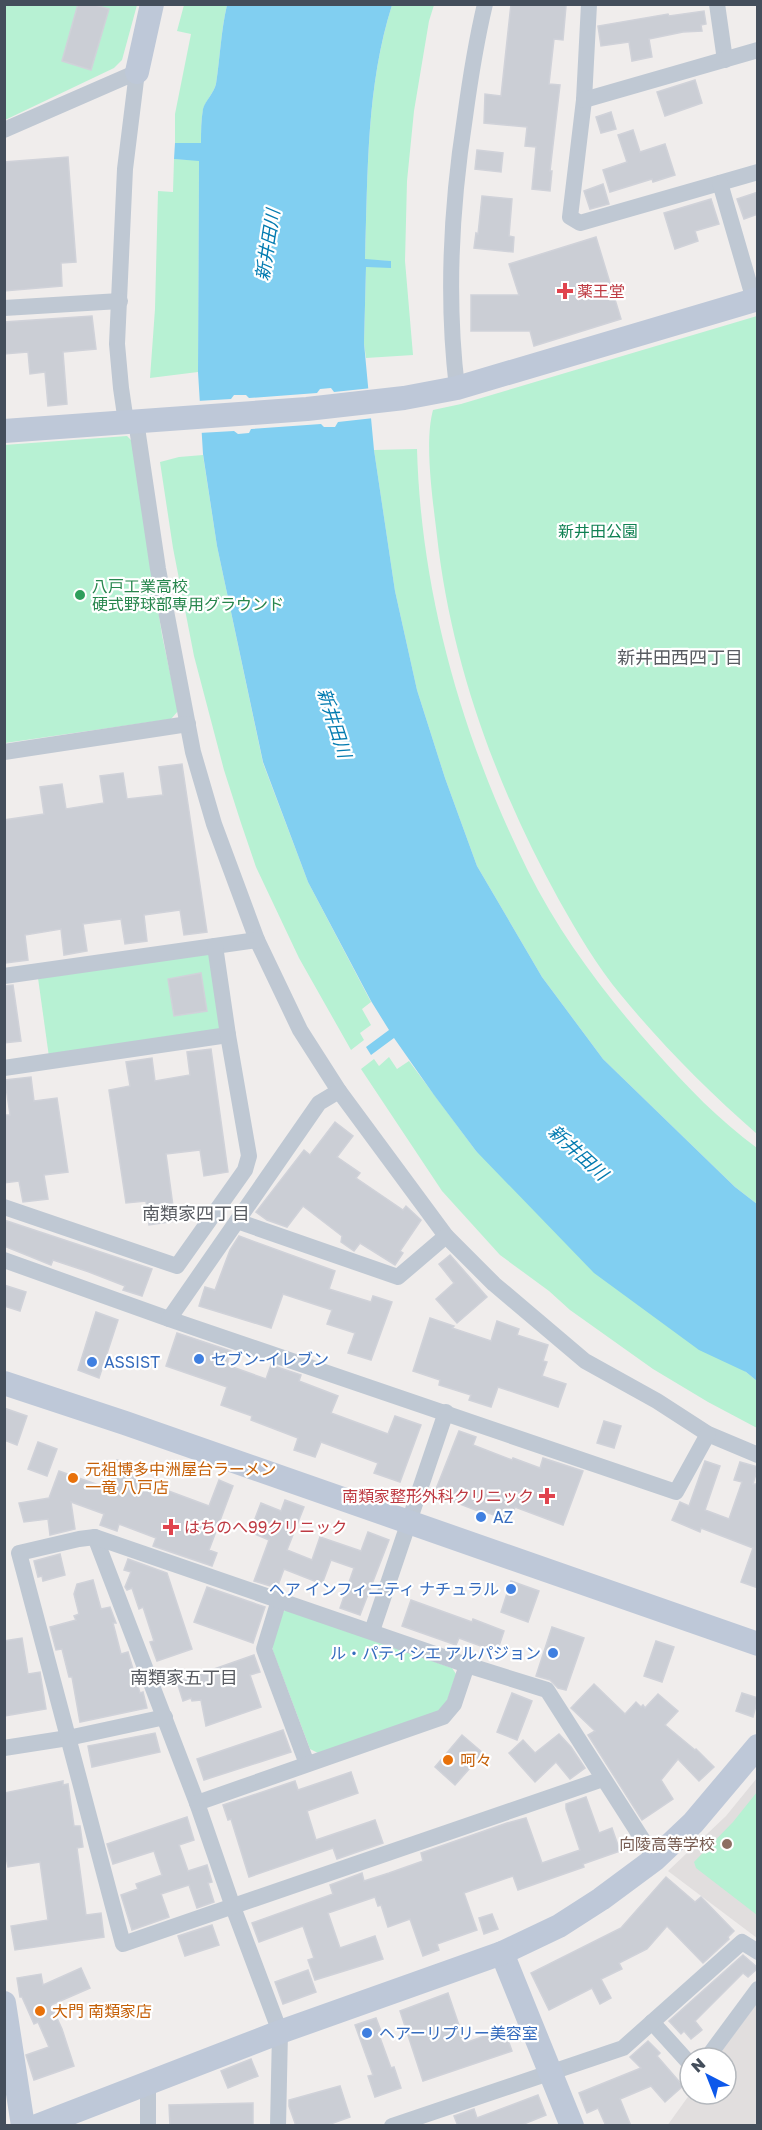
<svg xmlns="http://www.w3.org/2000/svg" width="762" height="2130" viewBox="0 0 762 2130" font-family="'Golos Text','Noto Sans JP',sans-serif">
	<style>
		.education { fill: #e1dede }
		.green { fill: #b7f1d3 }
		.water { fill: #81cff1 }
		.pier { fill: #f0edec }
		.building { fill: #cbced5; stroke: #d0d2d9; stroke-width: 1.5 }
		.lines { fill: none; stroke-linecap: round; stroke-linejoin: round }
		.street { stroke: #bfc8d3; stroke-width: 16 }
		.secondary { stroke: #bec8d8; stroke-width: 24 }
		.health-dot { fill: #e0444e; stroke: #fff; stroke-width: 2 }
		.leisure-dot { fill: #2e9e5b; stroke: #fff; stroke-width: 2 }
		.shop-dot { fill: #3f7fe0; stroke: #fff; stroke-width: 2 }
		.food-dot { fill: #e8710a; stroke: #fff; stroke-width: 2 }
		.education-dot { fill: #8d6e63; stroke: #fff; stroke-width: 2 }
		.labels { text-anchor: middle; stroke-width: 4.5; stroke-linejoin: round; paint-order: stroke }
		.health-label { font-size: 16px; fill: #be3a42; stroke: #fff; text-anchor: start }
		.park-label { font-size: 16px; fill: #108153; stroke: #fff }
		.leisure-label { font-size: 16px; fill: #27864d; stroke: #fff; text-anchor: start }
		.shop-label { font-size: 16px; fill: #366cbe; stroke: #fff; text-anchor: start }
		.food-label { font-size: 16px; fill: #c56008; stroke: #fff; text-anchor: start }
		.education-label { font-size: 16px; fill: #785e54; stroke: #fff; text-anchor: end }
		.water-label { font-size: 18px; font-style: italic; fill: #037bb0; stroke: #fff }
		.neighbourhood-label { font-size: 18px; fill: #595c62; stroke: #fff }
	</style>
	<rect width="100%" height="100%" fill="#f0edec"/>
	<!-- education -->
	<g class="education">
		<polygon points="757,1778 757,1938 668,1871 726,1816"/>
		<polygon points="757,2003 757,2125 667,2126 690,2094 726,2094 726,2058 717,2058"/>
	</g>
	<!-- green -->
	<g class="green">
		<polygon points="4,5 137,5 122,60 114,68 5,120"/>
		<path d="M184,5h43c-6,26 -7,52 -11,79 -2,9 -11,17 -13,26 -2,10 -2,22 -2,33h-26v-29l16,-80 -14,-3z"/>
		<path d="M392,5h42l-5,16 -15,90 -7,70 -2,80 8,94 -47,3 -2,-15 2,-76h25l-1,-6 -25,-1c3,-86 1,-173 27,-255z"/>
		<polygon points="174,159 199,160 198,372 150,378 155,309 158,191 173,192"/>
		<path d="M757,316h1l-1,818c-49,-43 -95,-89 -136,-139 -24,-29 -44,-63 -62,-95 -62,-112 -108,-237 -122,-364 -4,-35 -13,-93 -4,-126l28,-6z"/>
		<polygon points="127,436 132,441 162,635 178,711 171,719 5,743 4,445"/>
		<path d="M417,449c4,146 46,291 111,422 33,66 79,126 128,181 31,35 63,68 101,96v56l-22,-17 -132,-128 -61,-82 -65,-111 -32,-88 -28,-88 -22,-99 -21,-141z"/>
		<polygon points="203,455 217,546 263,763 308,882 371,1002 362,1009 371,1025 360,1033 364,1040 351,1050 299,958 256,867 241,823 224,770 194,656 173,548 160,462 179,457"/>
		<polygon points="210,951 223,1031 49,1057 38,978"/>
		<polygon points="389,1057 397,1069 409,1061 476,1151 757,1381 757,1428 708,1402 653,1369 570,1310 549,1291 500,1255 442,1191 361,1069 374,1059 379,1066"/>
		<polygon points="287,1610 452,1668 456,1674 446,1704 438,1712 318,1753 310,1749 273,1651 271,1641 280,1613"/>
		<polygon points="757,1792 757,1915 696,1868 694,1862 733,1822"/>
	</g>
	<!-- water -->
	<path class="water" d="M227,5h165c-26,82 -24,169 -27,254l26,2v7l-25,-1 -2,76 10,107 21,141 22,99 28,88 32,88 65,111 61,82 132,128 22,17v177l-11,-9 -47,-22 -105,-77 -118,-122 -42,-56 -40,-57 -23,17 -5,-8 23,-17 -18,-29 -63,-119 -45,-120 -46,-216 -14,-92 -5,-82 1,-211 -25,-2 1,-16h26c0,-11 0,-23 2,-34 2,-8 11,-16 13,-25 4,-27 5,-53 11,-79z"/>
	<!-- pier -->
	<polygon class="pier" points="331,388 334,392 372,388 374,418 338,422 335,427 324,427 321,424 251,429 249,433 238,434 234,431 199,433 197,401 231,399 234,395 246,395 249,398 317,393 320,389"/>
	<!-- building -->
	<g class="building">
		<polygon points="78,4 92,4 109,9 91,70 62,61"/>
		<polygon points="511,4 562,4 566,6 563,40 554,39 549,84 560,85 550,171 552,171 550,191 532,189 536,147 525,146 527,127 484,123 485,94 501,96"/>
		<polygon points="704,11 706,24 701,25 702,31 683,32 649,39 652,57 632,61 629,42 601,46 598,26 668,14 669,16"/>
		<polygon points="695,80 702,103 665,116 657,92"/>
		<polygon points="611,112 616,129 601,133 596,117"/>
		<polygon points="633,130 640,152 665,144 675,175 653,182 652,179 610,192 603,170 627,162 618,135"/>
		<polygon points="477,150 503,153 501,172 475,169"/>
		<polygon points="68,157 76,262 61,263 62,286 4,291 4,162"/>
		<polygon points="603,184 609,204 590,209 584,191"/>
		<polygon points="758,192 758,214 744,219 737,199"/>
		<polygon points="482,196 512,199 509,236 514,237 513,252 474,248 476,233 478,234"/>
		<polygon points="711,199 719,224 695,231 698,241 675,249 664,213"/>
		<polygon points="596,237 621,319 534,346 530,331 471,331 471,295 519,295 509,264"/>
		<polygon points="92,316 96,349 63,352 67,404 48,406 45,372 30,374 28,352 4,354 4,322"/>
		<polygon points="182,764 207,932 184,935 180,910 144,915 147,941 125,944 121,919 83,924 87,951 64,955 61,929 25,935 28,960 6,963 4,820 44,814 40,787 62,784 66,809 104,803 100,776 123,773 127,799 163,795 159,767"/>
		<polygon points="201,973 207,1011 174,1016 168,979"/>
		<polygon points="13,985 21,1041 4,1043 4,986"/>
		<polygon points="211,1049 228,1172 204,1176 200,1150 166,1154 175,1221 149,1225 146,1201 126,1203 109,1090 130,1086 126,1062 152,1058 155,1081 190,1075 187,1052"/>
		<polygon points="31,1077 34,1101 57,1098 68,1172 44,1175 48,1199 23,1202 19,1181 4,1183 4,1115 10,1115 5,1080"/>
		<polygon points="335,1122 353,1136 337,1157 360,1173 356,1178 403,1210 406,1206 421,1220 400,1251 403,1253 395,1265 360,1243 354,1251 341,1242 342,1236 303,1206 287,1227 267,1220 256,1212 304,1150 310,1155"/>
		<polygon points="4,1220 152,1269 142,1296 123,1290 125,1286 89,1272 53,1260 51,1265 4,1246"/>
		<polygon points="239,1236 335,1271 329,1289 371,1302 373,1296 392,1302 371,1360 348,1353 355,1333 327,1324 332,1310 283,1294 271,1328 199,1306 205,1287 215,1290 230,1250"/>
		<polygon points="450,1255 487,1297 457,1323 436,1299 454,1283 439,1264"/>
		<polygon points="4,1285 26,1292 20,1311 4,1306"/>
		<polygon points="96,1312 118,1320 99,1378 78,1370"/>
		<polygon points="430,1318 454,1326 452,1328 491,1341 497,1321 519,1329 517,1335 548,1345 543,1361 547,1362 542,1376 566,1384 558,1407 498,1387 491,1407 469,1400 471,1395 439,1385 440,1380 413,1371"/>
		<polygon points="177,1333 231,1351 227,1365 266,1379 271,1365 301,1375 299,1381 338,1396 331,1413 388,1434 395,1416 421,1425 400,1482 374,1473 378,1463 321,1442 315,1457 294,1450 298,1438 251,1420 252,1416 221,1405 227,1387 166,1366"/>
		<polygon points="4,1408 27,1416 17,1445 4,1440"/>
		<polygon points="604,1421 621,1426 614,1448 597,1443"/>
		<polygon points="459,1431 476,1437 473,1445 512,1460 513,1458 540,1468 543,1458 583,1471 563,1525 515,1507 510,1521 483,1511 483,1513 434,1494"/>
		<polygon points="38,1442 57,1449 47,1476 28,1469"/>
		<polygon points="117,1460 143,1469 139,1480 209,1506 219,1480 233,1486 209,1550 217,1553 212,1566 153,1546 156,1538 119,1524 117,1531 100,1525 104,1514 71,1502 75,1529 50,1535 48,1519 24,1522 19,1503 49,1498 59,1471 107,1488"/>
		<polygon points="705,1461 720,1466 705,1510 729,1519 742,1482 734,1480 740,1462 758,1467 753,1484 758,1484 758,1588 741,1582 753,1548 701,1528 700,1532 672,1520 680,1502 689,1506"/>
		<polygon points="285,1500 304,1507 287,1550 312,1560 320,1537 361,1551 368,1532 389,1540 360,1615 340,1608 354,1568 331,1560 322,1584 284,1569 277,1588 254,1581 269,1540 250,1532 261,1503 281,1511"/>
		<polygon points="60,1554 65,1575 43,1581 42,1576 38,1577 34,1561"/>
		<polygon points="128,1559 167,1573 192,1649 157,1661 150,1642 154,1641 143,1607 139,1609 132,1588 127,1590 125,1587 131,1572 124,1570"/>
		<polygon points="93,1580 101,1609 110,1607 116,1623 113,1623 121,1654 128,1652 140,1693 143,1692 147,1708 80,1722 72,1677 69,1677 62,1649 56,1650 50,1627 76,1620 74,1616 79,1614 74,1594 77,1584"/>
		<polygon points="511,1581 539,1591 528,1622 501,1612"/>
		<polygon points="207,1587 265,1607 253,1643 194,1622"/>
		<polygon points="411,1600 472,1622 473,1619 504,1631 497,1652 459,1638 456,1645 402,1626"/>
		<polygon points="552,1627 584,1638 566,1690 558,1688 550,1680 536,1676"/>
		<polygon points="22,1638 28,1674 40,1672 46,1709 4,1716 4,1641"/>
		<polygon points="656,1641 674,1647 662,1682 644,1676"/>
		<polygon points="254,1655 260,1672 250,1675 261,1707 206,1726 201,1700 192,1701 191,1698 183,1701 177,1682"/>
		<polygon points="594,1684 625,1714 636,1702 641,1707 643,1705 645,1708 658,1694 678,1711 665,1725 695,1750 696,1749 714,1767 699,1781 678,1759 661,1780 673,1799 642,1820 588,1735 595,1731 571,1708"/>
		<polygon points="512,1693 532,1701 517,1740 497,1732"/>
		<polygon points="742,1693 758,1698 753,1717 736,1711"/>
		<polygon points="283,1730 291,1752 204,1780 197,1759"/>
		<polygon points="155,1733 160,1752 92,1767 88,1746"/>
		<polygon points="559,1734 571,1747 585,1768 570,1779 556,1762 535,1782 509,1753 523,1740 535,1753"/>
		<polygon points="462,1735 483,1753 455,1785 435,1767"/>
		<polygon points="351,1772 358,1793 307,1811 316,1840 375,1820 383,1843 337,1859 333,1848 249,1877 231,1819 228,1820 223,1805 295,1781 298,1790"/>
		<polygon points="63,1781 63,1785 68,1784 74,1826 80,1826 83,1847 77,1848 86,1915 101,1913 104,1937 15,1950 11,1926 48,1920 40,1862 8,1867 4,1848 4,1793"/>
		<polygon points="586,1797 599,1833 612,1828 620,1851 583,1864 584,1867 518,1890 513,1876 464,1893 477,1930 437,1944 439,1950 423,1956 410,1919 388,1927 381,1905 378,1906 375,1897 328,1913 340,1948 375,1936 383,1959 315,1980 308,1960 314,1958 303,1926 259,1942 252,1923 333,1894 330,1885 362,1873 364,1881 389,1873 423,1861 421,1853 507,1823 526,1818 542,1863 580,1850 566,1809 566,1804"/>
		<polygon points="187,1817 194,1840 179,1845 188,1871 207,1865 212,1882 208,1883 214,1902 197,1908 189,1885 161,1894 169,1917 132,1930 121,1895 138,1889 136,1884 162,1875 154,1851 113,1864 107,1844"/>
		<polygon points="666,1877 695,1902 701,1897 734,1931 728,1937 729,1939 703,1963 667,1926 647,1949 619,1963 622,1969 601,1979 611,1998 600,2004 592,1988 549,2010 531,1973 621,1928"/>
		<polygon points="492,1914 498,1929 484,1934 479,1918"/>
		<polygon points="212,1925 219,1945 185,1956 178,1936"/>
		<polygon points="743,1955 758,1968 748,1977 743,1973 695,2021 702,2030 691,2039 684,2031 681,2034 669,2021"/>
		<polygon points="81,1968 90,1988 51,2005 62,2029 74,2066 34,2080 26,2055 49,2047 38,2022 34,2024 22,1997 20,1997 17,1978 41,1974 43,1985"/>
		<polygon points="308,1970 316,1992 283,2004 275,1982"/>
		<polygon points="448,1993 465,2043 504,2029 512,2051 423,2081 400,2011"/>
		<polygon points="376,2018 381,2031 378,2032 391,2068 394,2067 401,2088 375,2097 368,2076 373,2075 355,2025"/>
		<polygon points="648,2041 660,2053 657,2056 683,2086 665,2102 651,2086 620,2099 631,2126 606,2126 598,2108 587,2113 579,2093 641,2068 630,2057"/>
		<polygon points="251,2059 258,2076 228,2088 221,2071"/>
		<polygon points="340,2086 350,2117 325,2126 296,2126 289,2106 289,2100"/>
		<polygon points="538,2095 546,2115 519,2126 458,2126 454,2116 474,2109 477,2118"/>
		<polygon points="253,2103 253,2126 170,2126 169,2105"/>
	</g>
	<g class="lines">
		<!-- street -->
		<g class="street">
			<polyline points="589,4 584,100 570,217 580,223 758,172"/>
			<polyline points="717,4 725,60"/>
			<polyline points="584,100 758,50"/>
			<polyline points="4,130 137,72 125,169 117,344 121,388 126,422"/>
			<polyline points="720,183 754,300"/>
			<polyline points="4,308 120,301"/>
			<path d="M457,388c-11,-91 -6,-181 8,-271 5,-37 11,-75 20,-113"/>
			<polyline points="136,421 158,569 193,752 214,824 257,940 300,1030 339,1091 446,1236 494,1284 585,1361 657,1401 708,1434 758,1455"/>
			<polyline points="4,752 188,724"/>
			<polyline points="4,976 257,940"/>
			<polyline points="4,1068 228,1035"/>
			<polyline points="4,1207 177,1266 245,1170 249,1156 228,1035 215,946"/>
			<polyline points="237,1221 398,1277 446,1236"/>
			<polyline points="4,1260 169,1319 676,1492 708,1434"/>
			<polyline points="169,1319 319,1103 339,1091"/>
			<polyline points="95,1537 197,1803 233,1907 280,2032 278,2126"/>
			<polyline points="279,1600 264,1649 307,1764"/>
			<polyline points="372,1631 446,1412"/>
			<polyline points="4,1748 68,1738 165,1717"/>
			<polyline points="603,1779 123,1944 19,1553 79,1539 95,1537 467,1665 547,1690 655,1859"/>
			<polyline points="197,1803 443,1717 454,1704 467,1665"/>
			<polyline points="652,2022 690,2064"/>
			<polyline points="707,2058 758,1989"/>
			<polyline points="148,2126 148,2083"/>
			<polyline points="392,2126 623,2048 742,1942 758,1952"/>
		</g>
		<!-- secondary -->
		<g class="secondary">
			<polyline points="137,72 152,4"/>
			<polyline points="4,431 307,409 404,398 457,388 758,299"/>
			<polyline points="4,1383 125,1423 758,1644"/>
			<polyline points="502,1953 572,2126"/>
			<polyline points="4,2003 23,2126"/>
			<polyline points="37,2126 280,2032 502,1953 559,1926 601,1899 655,1859 693,1823 758,1746"/>
		</g>
	</g>
	<!-- markers -->
	<g class="health-dot">
		<path d="M562 282h6v6h6v6h-6v6h-6v-6h-6v-6h6z"/>
		<path d="M544 1487h6v6h6v6h-6v6h-6v-6h-6v-6h6z"/>
		<path d="M168 1518h6v6h6v6h-6v6h-6v-6h-6v-6h6z"/>
	</g>
	<circle class="leisure-dot" cx="80" cy="595" r="6"/>
	<g class="shop-dot">
		<circle cx="199" cy="1359" r="6"/>
		<circle cx="92" cy="1362" r="6"/>
		<circle cx="481" cy="1517" r="6"/>
		<circle cx="511" cy="1589" r="6"/>
		<circle cx="553" cy="1653" r="6"/>
		<circle cx="367" cy="2033" r="6"/>
	</g>
	<g class="food-dot">
		<circle cx="73" cy="1478" r="6"/>
		<circle cx="448" cy="1760" r="6"/>
		<circle cx="40" cy="2011" r="6"/>
	</g>
	<circle class="education-dot" cx="727" cy="1844" r="6"/>
	<g class="labels">
		<!-- health labels -->
		<g class="health-label">
			<text x="577" y="297">薬王堂</text>
			<text x="534" y="1502" text-anchor="end">南類家整形外科クリニック</text>
			<text x="184" y="1533">はちのへ99クリニック</text>
		</g>
		<!-- park labels -->
		<g class="park-label">
			<text x="598" y="537">新井田公園</text>
		</g>
		<!-- leisure labels -->
		<g class="leisure-label">
			<text x="92" y="592">八戸工業高校<tspan x="92" dy="18">硬式野球部専用グラウンド</tspan></text>
		</g>
		<!-- shop labels -->
		<g class="shop-label">
			<text x="211" y="1365">セブン-イレブン</text>
			<text x="104" y="1368">ASSIST</text>
			<text x="493" y="1523">AZ</text>
			<text x="499" y="1595" text-anchor="end">ヘア インフィニティ ナチュラル</text>
			<text x="541" y="1659" text-anchor="end">ル・パティシエ アルパジョン</text>
			<text x="379" y="2039">ヘアーリプリー美容室</text>
		</g>
		<!-- food labels -->
		<g class="food-label">
			<text x="85" y="1475">元祖博多中洲屋台ラーメン<tspan x="85" dy="18">一竜 八戸店</tspan></text>
			<text x="460" y="1766">呵々</text>
			<text x="52" y="2017">大門 南類家店</text>
		</g>
		<!-- education labels -->
		<g class="education-label">
			<text x="715" y="1850">向陵高等学校</text>
		</g>
		<!-- water labels -->
		<g class="water-label">
			<text transform="translate(268 245) rotate(-81)" y="6">新井田川</text>
			<text transform="translate(334 723) rotate(72)" y="6">新井田川</text>
			<text transform="translate(578 1153) rotate(42)" y="6">新井田川</text>
		</g>
		<!-- neighbourhood labels -->
		<g class="neighbourhood-label">
			<text x="680" y="664">新井田西四丁目</text>
			<text x="196" y="1220">南類家四丁目</text>
			<text x="184" y="1684">南類家五丁目</text>
		</g>
	</g>
	<!-- border -->
	<rect width="762" height="2130" fill="none" stroke="#444e5b" stroke-width="12"/>
	<!-- north arrow -->
	<g transform="translate(708 2076) rotate(318)"><circle r="28" fill="#ffffff" stroke="#b4b8bd" stroke-width="1.5"/>
	<path d="M0-4.5L10 22L0 15L-10 22Z" fill="#0d58ea"/>
	<text y="-9" font-size="16" font-weight="bold" text-anchor="middle" fill="#444e5b">N</text>
	</g>
</svg>
